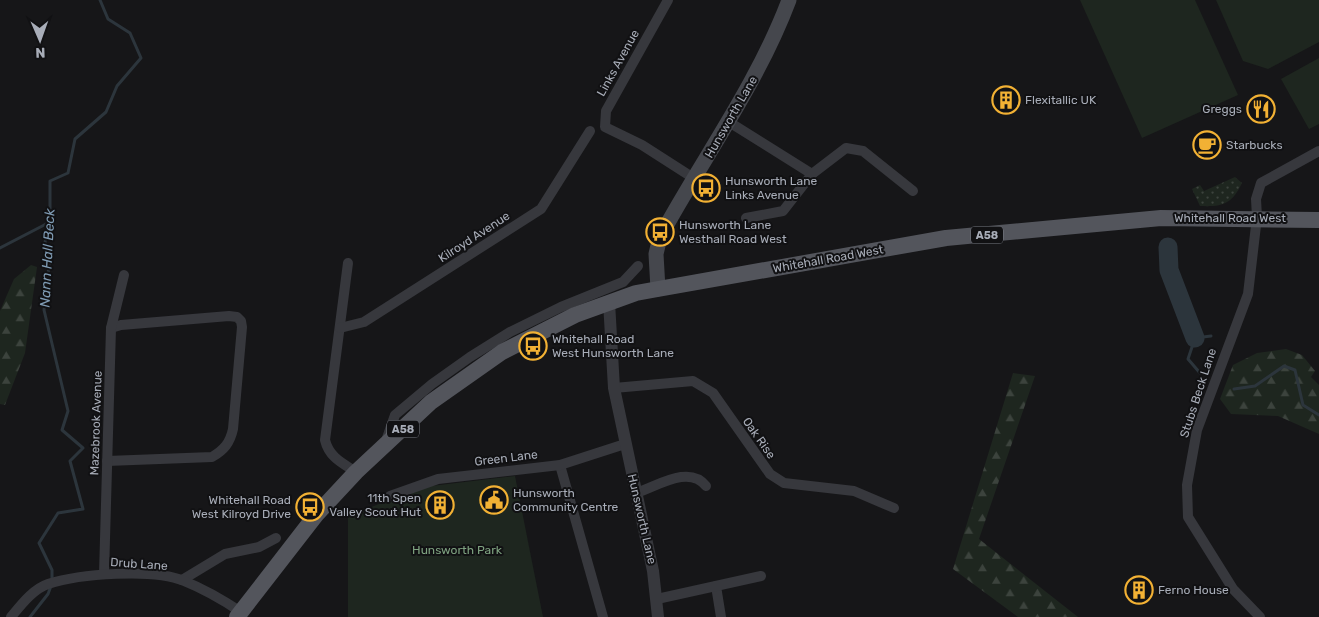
<svg xmlns="http://www.w3.org/2000/svg" width="1319" height="617" viewBox="0 0 1319 617" font-family="Rubik,sans-serif">
	<style>
		.grass { fill: url(#grass-dots) }
		.forest { fill: url(#forest-firs) }
		.park { fill: #1e261f }
		.lines { fill: none; stroke-linecap: round; stroke-linejoin: round }
		.stream { stroke: #2c353c; stroke-width: 3 }
		.river { stroke: #2c353c; stroke-width: 19 }
		.minor { stroke: #37383d; stroke-width: 10 }
		.tertiary { stroke: #37383d; stroke-width: 12 }
		.secondary { stroke: #45474d; stroke-width: 15 }
		.primary { stroke: #53555c; stroke-width: 16 }
		.labels { text-anchor: middle; stroke-width: 4; stroke-linejoin: round; paint-order: stroke }
		.shield { fill: #111113; stroke: #7b7e86; stroke-width: 1 }
		.shield-label { font-size: 11px; font-weight: bold; fill: #a8adb8 }
		.street-label { font-size: 12px; fill: #a8adb8; stroke: #111113 }
		.poi-label { font-size: 12px; fill: #a8adb8; stroke: #111113; text-anchor: start }
		.park-label { font-size: 12px; fill: #7fa381; stroke: #111113 }
		.water-label { font-size: 14px; font-style: italic; fill: #7f9bb3; stroke: #111113 }
	</style>
	<defs>
		<pattern id="grass-dots" width="8" height="8" patternUnits="userSpaceOnUse" patternTransform="scale(1.25)"><rect width="8" height="8" fill="#1e261f"/><path d="M2 2h.1M6 6h.1" fill="none" stroke="#3c433d" stroke-width="1.8" stroke-linecap="round"/></pattern>
		<pattern id="forest-firs" width="22" height="20" patternUnits="userSpaceOnUse" patternTransform="scale(1.25)"><rect width="22" height="20" fill="#1e261f"/><path d="M5 1l3.5 6h-7zM16 11l3.5 6h-7z" fill="#3c433d"/></pattern>
	</defs>
	<rect width="100%" height="100%" fill="#161618"/>
	<!-- grass -->
	<path class="grass" d="M1235,177l7,6c-10,21 -19,24 -42,23l-8,-17 8,-4 4,6z"/>
	<!-- forest -->
	<g class="forest">
		<polygon points="31,265 37,267 25,353 5,405 0,404 0,311 14,279"/>
		<polygon points="1286,349 1302,355 1315,371 1311,377 1319,385 1319,434 1278,416 1231,414 1220,399 1233,365 1257,353"/>
		<polygon points="1013,373 1035,376 979,539 1078,617 1018,617 953,569"/>
	</g>
	<!-- park -->
	<g class="park">
		<polygon points="1080,0 1195,0 1238,95 1142,138"/>
		<polygon points="1216,0 1319,0 1319,42 1268,69 1243,61"/>
		<polygon points="1319,58 1319,124 1309,129 1281,79"/>
		<polygon points="515,476 543,617 348,617 348,516 423,487"/>
	</g>
	<g class="lines">
		<!-- stream -->
		<g class="stream">
			<polyline points="0,248 50,222"/>
			<polyline points="1200,373 1188,359 1195,338 1211,336"/>
			<polyline points="1234,389 1255,386 1284,366 1295,370 1303,405 1319,415"/>
			<polyline points="52,580 52,570 39,543 58,513 83,509 70,461 83,448 62,430 68,411 44,310 50,256 45,242 50,222 50,181 68,173 75,139 106,112 117,86 141,58 130,33 108,19 100,0"/>
			<polyline points="30,617 48,594 51,586"/>
		</g>
		<!-- river -->
		<polyline class="river" points="1168,247 1169,270 1195,338"/>
		<!-- minor -->
		<g class="minor">
			<polyline points="668,0 606,111 605,127 642,145 695,179"/>
			<polyline points="729,122 812,174"/>
			<polyline points="746,218 783,211 812,174 846,148 863,151 913,191"/>
			<path d="M348,263l-23,177c4,17 17,23 31,32"/>
			<polyline points="340,328 364,322 541,209 590,131"/>
			<polyline points="614,388 693,381 713,393 770,474 784,483 854,491 894,508"/>
			<polyline points="386,441 395,415 432,384 470,357 510,332 561,307 623,282 638,266"/>
			<path d="M107,461l105,-4c12,-7 18,-14 21,-28l9,-102 -1,-6 -4,-4 -8,-1 -108,9 -10,3"/>
			<polyline points="560,465 603,617"/>
			<path d="M636,493c20,-6 53,-29 70,-7"/>
			<polyline points="390,496 438,479 560,465 625,444"/>
			<polyline points="104,574 111,328 124,275"/>
			<polyline points="182,580 225,554 259,547 276,538"/>
			<polyline points="716,586 721,617"/>
			<polyline points="657,599 761,576"/>
			<path d="M11,617c10,-12 22,-28 37,-33 31,-10 105,-16 136,-3 20,8 39,19 57,31"/>
			<polyline points="1260,617 1233,589 1188,517 1187,485 1197,430 1248,294 1257,217 1256,199 1261,183 1319,151"/>
		</g>
		<!-- tertiary -->
		<polyline class="tertiary" points="609,302 614,388 653,571 658,617"/>
		<!-- secondary -->
		<path class="secondary" d="M658,289l-2,-35 4,-17c43,-79 97,-152 129,-237"/>
		<!-- primary -->
		<polyline class="primary" points="237,617 316,515 356,472 431,402 502,352 575,315 636,293 658,289 946,238 1161,218 1319,220"/>
	</g>
	<!-- icons -->
	<defs>
		<g id="building-ring" transform="scale(1.4375)"><circle r="9.5" fill="#111113" stroke="#f2b134" stroke-width="1.5"/><path d="M-4-6H4V6H1V3H-1V6H-4ZM-2.5-4.3h1.7v1.8h-1.7ZM.8-4.3h1.7v1.8H.8ZM-2.5-1h1.7V.8h-1.7ZM.8-1h1.7V.8H.8Z" fill="#f2b134"/></g>
		<g id="restaurant-ring" transform="scale(1.4375)"><circle r="9.5" fill="#111113" stroke="#f2b134" stroke-width="1.5"/><path d="M-5-6h1v4h1v-4h1v4h1v-4h1v5L-1.5 .5V6h-2V.5L-5-1ZM5-6V6H3V1.5H1.5Q1.5-4 5-6Z" fill="#f2b134"/></g>
		<g id="cafe-ring" transform="scale(1.4375)"><circle r="9.5" fill="#111113" stroke="#f2b134" stroke-width="1.5"/><path d="M-5.5-4.5H6V0H3Q3 3.5 0 3.5H-2.5Q-5.5 3.5-5.5 0ZM3-3.2v2h1.7v-2ZM-6 4.5H4V6H-6Z" fill="#f2b134"/></g>
		<g id="bus-ring" transform="scale(1.4375)"><circle r="9.5" fill="#111113" stroke="#f2b134" stroke-width="1.5"/><path d="M-5-6H5V4H4V6H2V4H-2V6H-4V4H-5ZM-3.5-4V0h7V-4ZM-3.5 1.2v1.5H-2V1.2ZM2 1.2v1.5H3.5V1.2Z" fill="#f2b134"/></g>
		<g id="civic-ring" transform="scale(1.4375)"><circle r="9.5" fill="#111113" stroke="#f2b134" stroke-width="1.5"/><path d="M-.6-6.5H3V-4.5H.6V-3L4-1V1h2V6H-6V1h2V-1L-.6-3ZM-1.2 2.5V6h2.4V2.5Z" fill="#f2b134"/></g>
	</defs>
	<g fill-rule="evenodd">
		<use href="#building-ring" x="1006" y="100"/>
		<use href="#restaurant-ring" x="1261" y="109"/>
		<use href="#cafe-ring" x="1207" y="145"/>
		<use href="#bus-ring" x="706" y="188"/>
		<use href="#bus-ring" x="660" y="232"/>
		<use href="#bus-ring" x="533" y="346"/>
		<use href="#civic-ring" x="494" y="500"/>
		<use href="#building-ring" x="440" y="505"/>
		<use href="#bus-ring" x="310" y="507"/>
		<use href="#building-ring" x="1139" y="590"/>
	</g>
	<g class="labels">
		<!-- shield labels -->
		<g class="shield">
			<rect x="971" y="226.5" width="32" height="17" rx="4"/>
			<rect x="387" y="420.5" width="32" height="17" rx="4"/>
		</g>
		<g class="shield-label">
			<text x="987" y="239">A58</text>
			<text x="403" y="433">A58</text>
		</g>
		<!-- street labels -->
		<g class="street-label">
			<text transform="translate(618 63) rotate(-61)" y="4">Links Avenue</text>
			<text transform="translate(731 117) rotate(-60)" y="4">Hunsworth Lane</text>
			<text x="1230" y="222">Whitehall Road West</text>
			<text transform="translate(474 237) rotate(-33)" y="4">Kilroyd Avenue</text>
			<text transform="translate(828 259) rotate(-10)" y="4">Whitehall Road West</text>
			<text transform="translate(1198 393) rotate(-72)" y="4">Stubs Beck Lane</text>
			<text transform="translate(96 423) rotate(-88)" y="4">Mazebrook Avenue</text>
			<text transform="translate(759 438) rotate(55)" y="4">Oak Rise</text>
			<text transform="translate(506 458) rotate(-7)" y="4">Green Lane</text>
			<text transform="translate(642 519) rotate(77)" y="4">Hunsworth Lane</text>
			<text transform="translate(139 564) rotate(4)" y="4">Drub Lane</text>
		</g>
		<!-- poi labels -->
		<g class="poi-label">
			<text x="1025" y="104">Flexitallic UK</text>
			<text x="1242" y="113" text-anchor="end">Greggs</text>
			<text x="1226" y="149">Starbucks</text>
			<text x="725" y="185">Hunsworth Lane<tspan x="725" dy="14">Links Avenue</tspan></text>
			<text x="679" y="229">Hunsworth Lane<tspan x="679" dy="14">Westhall Road West</tspan></text>
			<text x="552" y="343">Whitehall Road<tspan x="552" dy="14">West Hunsworth Lane</tspan></text>
			<text x="513" y="497">Hunsworth<tspan x="513" dy="14">Community Centre</tspan></text>
			<text x="421" y="502" text-anchor="end">11th Spen<tspan x="421" dy="14">Valley Scout Hut</tspan></text>
			<text x="291" y="504" text-anchor="end">Whitehall Road<tspan x="291" dy="14">West Kilroyd Drive</tspan></text>
			<text x="1158" y="594">Ferno House</text>
		</g>
		<!-- park labels -->
		<g class="park-label">
			<text x="457" y="554">Hunsworth Park</text>
		</g>
		<!-- water labels -->
		<g class="water-label">
			<text transform="translate(47 258) rotate(-87)" y="5">Nann Hall Beck</text>
		</g>
	</g>
	<!-- north arrow -->
	<g transform="translate(40 40) rotate(178)" stroke="#111113" stroke-width="4" paint-order="stroke">
	<path d="M0-4L9 19L0 12L-9 19Z" fill="#a8adb8"/>
	<text y="-8" font-size="14" font-weight="bold" text-anchor="middle" fill="#a8adb8">N</text>
	</g>
</svg>
